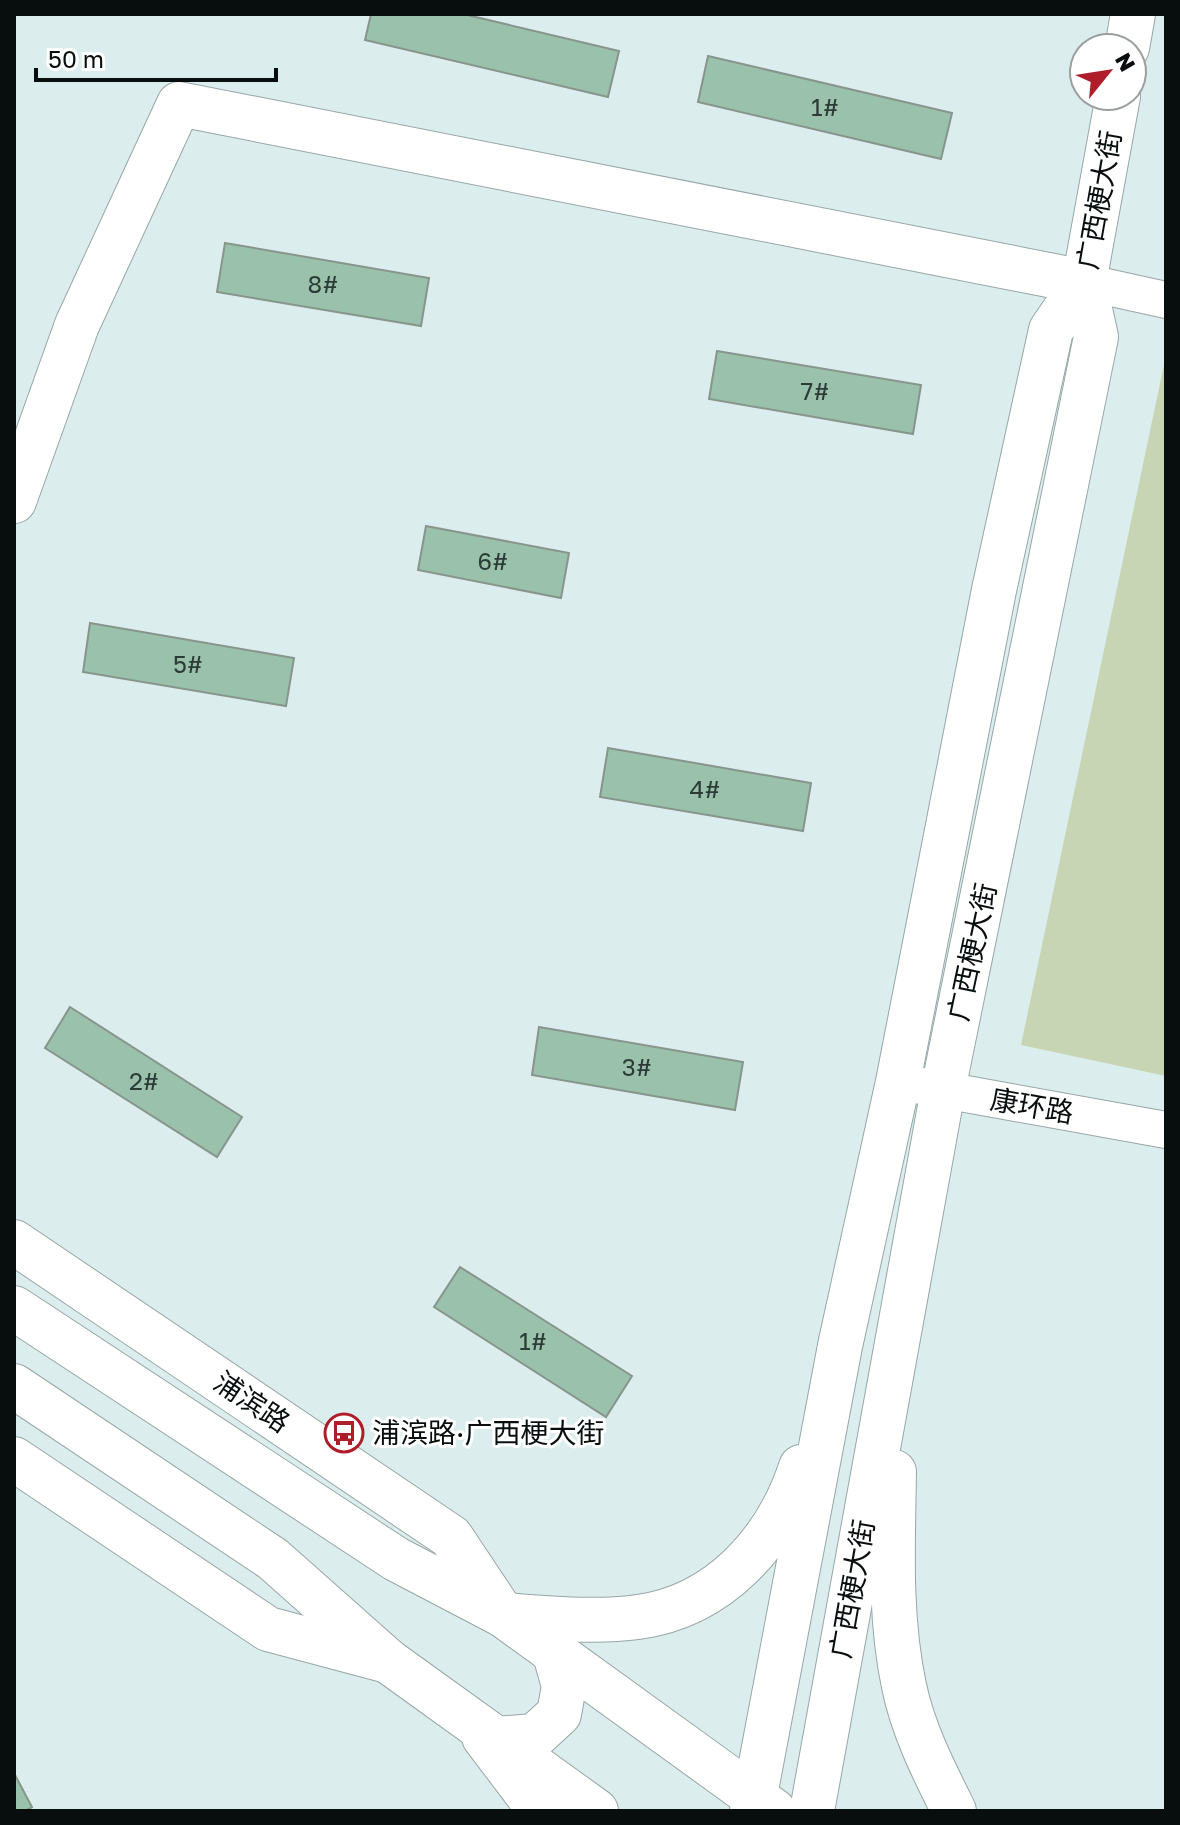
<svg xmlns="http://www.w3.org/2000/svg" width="1180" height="1825" viewBox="0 0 1180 1825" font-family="'Golos Text','Noto Sans SC',sans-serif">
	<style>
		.green { fill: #c7d5b5 }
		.building { fill: #99c1ab; stroke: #88958d; stroke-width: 2 }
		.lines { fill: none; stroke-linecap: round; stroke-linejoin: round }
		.minor-casing { stroke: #96a7a6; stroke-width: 38 }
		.tertiary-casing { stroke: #96a7a6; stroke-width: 46 }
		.secondary-casing { stroke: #96a7a6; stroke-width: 46 }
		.primary-casing { stroke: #96a7a6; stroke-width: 46 }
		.minor { stroke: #fff; stroke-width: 36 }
		.tertiary { stroke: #fff; stroke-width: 44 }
		.secondary { stroke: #fff; stroke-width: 44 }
		.primary { stroke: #fff; stroke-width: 44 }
		.labels { text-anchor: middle; stroke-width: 6; stroke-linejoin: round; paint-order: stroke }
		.number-label { font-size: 24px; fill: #2c3b35 }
		.street-label { font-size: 28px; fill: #080e0e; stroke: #fff }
		.poi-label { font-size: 28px; fill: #080e0e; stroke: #fff; text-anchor: start }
	</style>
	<rect width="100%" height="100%" fill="#dbeded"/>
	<!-- green -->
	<polygon class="green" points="1166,355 1166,1076 1021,1045"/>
	<!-- building -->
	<g class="building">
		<polygon points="371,14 463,14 619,51 608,97 365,40"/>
		<polygon points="708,56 952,113 941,159 698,102"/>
		<polygon points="225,243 429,278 421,326 217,292"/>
		<polygon points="717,351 921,385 913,434 709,399"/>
		<polygon points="426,526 569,553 561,598 418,570"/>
		<polygon points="90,623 294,658 286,706 83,672"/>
		<polygon points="608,748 811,783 803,831 600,797"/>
		<polygon points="70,1007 242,1117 217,1157 45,1048"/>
		<polygon points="539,1027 743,1062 735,1110 532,1075"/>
		<polygon points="460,1267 632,1376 606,1417 434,1307"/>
		<polygon points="14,1773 32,1807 25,1811 14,1811"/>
	</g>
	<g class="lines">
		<!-- minor casing -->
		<g class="minor-casing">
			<g id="minor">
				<polyline points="1084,282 1166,300"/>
				<polyline points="916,1085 1166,1130"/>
			</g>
		</g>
		<!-- tertiary casing -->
		<g class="tertiary-casing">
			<g id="tertiary">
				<polyline points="14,501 77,325 179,104 1084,282"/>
				<polyline points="14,1242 451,1537 503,1615"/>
				<polyline points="14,1459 268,1629 388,1661"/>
			</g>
		</g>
		<!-- secondary casing -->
		<g class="secondary-casing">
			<g id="secondary">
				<polyline points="1127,48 1133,14"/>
				<path d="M894,1472c-1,71 -5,144 10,214 9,44 30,85 50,125"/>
				<path d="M503,1615c44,3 91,8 135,2 82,-11 139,-76 163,-150"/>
				<polyline points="484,1737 540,1811"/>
				<polyline points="496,1739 535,1736 559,1714 564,1686 555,1654"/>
				<polyline points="752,1811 840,1346 898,1082 994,590 1051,330 1084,282"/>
				<polyline points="812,1811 943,1090 1096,337 1084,282 1118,96"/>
			</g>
		</g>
		<!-- primary casing -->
		<g class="primary-casing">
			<g id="primary">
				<polyline points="14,1308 396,1559 503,1615 774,1811"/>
				<polyline points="14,1386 273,1559 388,1661 596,1811"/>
			</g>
		</g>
		<!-- minor -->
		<use href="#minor" class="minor"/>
		<!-- tertiary -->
		<use href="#tertiary" class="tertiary"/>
		<!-- secondary -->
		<use href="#secondary" class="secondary"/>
		<!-- primary -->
		<use href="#primary" class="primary"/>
	</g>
	<!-- icons -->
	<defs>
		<g id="bus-ring" transform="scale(2)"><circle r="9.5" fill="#fff" stroke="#b01d2a" stroke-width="1.5"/><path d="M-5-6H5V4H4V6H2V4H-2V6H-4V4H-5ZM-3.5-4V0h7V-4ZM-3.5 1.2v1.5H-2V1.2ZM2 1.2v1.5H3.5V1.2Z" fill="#b01d2a"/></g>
	</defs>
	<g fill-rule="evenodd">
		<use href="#bus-ring" x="344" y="1433"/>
	</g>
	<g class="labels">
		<!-- number labels -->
		<g class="number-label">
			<text x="825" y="116">1#</text>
			<text x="323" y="293">8#</text>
			<text x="815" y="400">7#</text>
			<text x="493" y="570">6#</text>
			<text x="188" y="673">5#</text>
			<text x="705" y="798">4#</text>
			<text x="637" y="1076">3#</text>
			<text x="144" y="1090">2#</text>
			<text x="533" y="1350">1#</text>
		</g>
		<!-- street labels -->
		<g class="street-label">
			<text transform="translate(1099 200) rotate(-80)" y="10">广西梗大街</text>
			<text transform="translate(972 952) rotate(-78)" y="10">广西梗大街</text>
			<text transform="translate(1032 1106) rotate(10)" y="10">康环路</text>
			<text transform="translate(252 1402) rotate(34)" y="10">浦滨路</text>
			<text transform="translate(852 1589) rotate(-80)" y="10">广西梗大街</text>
		</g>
		<!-- poi labels -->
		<g class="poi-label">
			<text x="372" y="1443">浦滨路·广西梗大街</text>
		</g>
	</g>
	<!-- border -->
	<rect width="1180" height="1825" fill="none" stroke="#080e0e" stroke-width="32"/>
	<!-- north arrow -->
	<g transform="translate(1108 72) rotate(60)"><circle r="38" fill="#ffffff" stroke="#9c9f9f" stroke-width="2"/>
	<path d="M0-6L14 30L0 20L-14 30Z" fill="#b01d2a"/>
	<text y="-12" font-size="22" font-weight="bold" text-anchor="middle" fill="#080e0e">N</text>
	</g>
	<!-- scale -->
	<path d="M36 68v12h240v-12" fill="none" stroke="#080e0e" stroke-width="4"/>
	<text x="48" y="68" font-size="24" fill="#080e0e" stroke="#ffffff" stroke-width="6" paint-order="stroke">50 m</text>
</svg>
